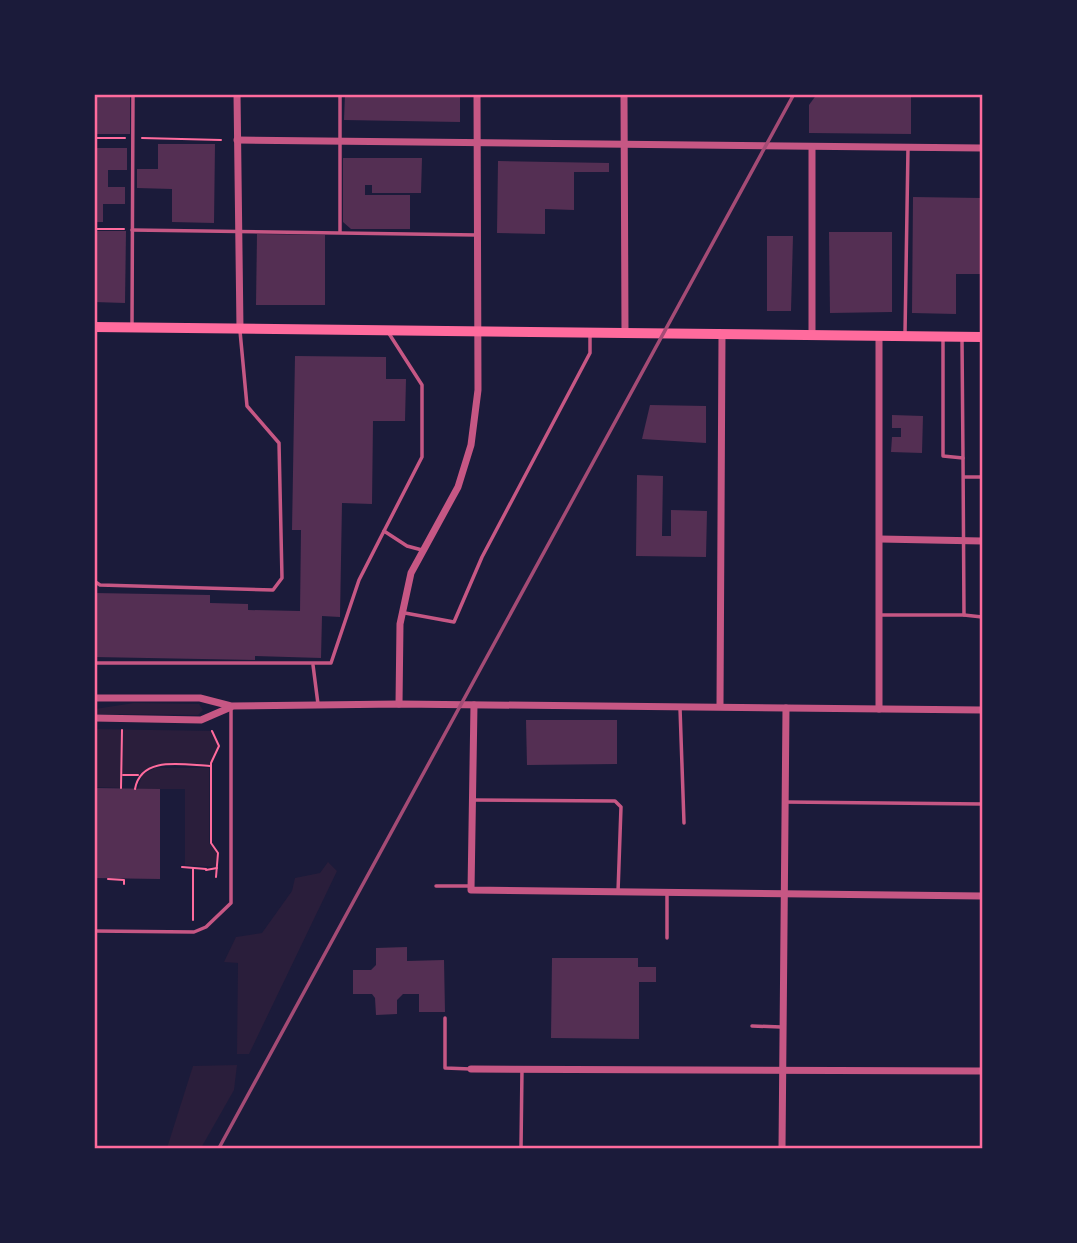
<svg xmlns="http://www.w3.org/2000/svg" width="1077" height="1243" viewBox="0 0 1077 1243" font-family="'Titillium Web',sans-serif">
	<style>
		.green { fill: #2a1e3b }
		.building { fill: #542f53 }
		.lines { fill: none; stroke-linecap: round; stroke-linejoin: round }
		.path { stroke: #ff6b9d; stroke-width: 2 }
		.service { stroke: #c65784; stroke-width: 3.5 }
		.minor { stroke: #c65784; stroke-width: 7 }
		.primary { stroke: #ff6b9d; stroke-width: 10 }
		.rail { stroke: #a44b75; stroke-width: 3.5 }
		.neatline { fill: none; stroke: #ff6b9d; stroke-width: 2.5 }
	</style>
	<rect width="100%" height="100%" fill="#1b1b3a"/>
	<!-- green -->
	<g class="green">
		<polygon points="134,703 199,704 203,710 198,715 95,714 95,709"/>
		<polygon points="94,729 212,731 219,747 211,767 158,765 140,775 121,774 121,788 95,787"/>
		<polygon points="155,768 209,768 209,843 217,852 216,867 185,865 185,789 138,789 142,775"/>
		<polygon points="328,862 337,871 249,1054 237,1054 238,963 224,962 236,937 262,933 292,891 295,878 320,873"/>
		<polygon points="237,1065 234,1090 201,1148 167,1148 193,1066"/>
	</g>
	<!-- building -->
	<g class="building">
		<rect x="94" y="94" width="36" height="40"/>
		<polygon points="345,94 460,94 460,122 344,120"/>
		<polygon points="817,94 911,94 911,134 809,133 809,105"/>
		<polygon points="158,144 215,144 214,223 172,222 172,189 137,188 137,169 158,169"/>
		<polygon points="94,148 127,148 127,170 108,170 108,187 125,187 125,204 103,204 103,222 94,222"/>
		<polygon points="343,158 422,158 421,193 372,193 372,185 365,185 365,195 410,195 410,229 351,229 343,222"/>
		<polygon points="498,161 609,163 609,172 574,172 574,210 545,209 545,234 497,233"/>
		<polygon points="913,197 982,198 982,274 956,274 956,314 912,313"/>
		<polygon points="94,231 126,231 125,303 94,302"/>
		<polygon points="829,232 892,232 892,312 830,313"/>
		<polygon points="257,234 325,235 325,305 256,305"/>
		<polygon points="767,236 793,236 791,311 767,311"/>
		<polygon points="295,356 386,357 386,379 406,379 405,421 373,421 372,504 342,503 340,617 322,616 321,658 255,656 255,660 94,657 94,593 210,595 210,603 248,604 248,610 300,611 301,530 292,530"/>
		<polygon points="650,405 706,406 706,443 642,439"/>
		<polygon points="892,415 923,416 922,453 891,452 892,437 901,437 901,428 892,428"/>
		<polygon points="637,475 663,476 662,536 671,536 671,510 707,511 706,557 636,556"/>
		<polygon points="526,720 617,720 617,764 527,765"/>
		<polygon points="94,788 160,789 160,879 94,878"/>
		<polygon points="407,947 407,961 444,960 445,1012 419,1012 419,994 403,994 397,1000 397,1014 376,1015 375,998 372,994 353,994 353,970 371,970 376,965 376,948"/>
		<polygon points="552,958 638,958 638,967 656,967 656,982 639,982 639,1039 551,1038"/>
	</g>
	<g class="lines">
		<!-- path -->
		<g class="path">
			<polyline points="94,138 125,138"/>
			<polyline points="142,138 221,140"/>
			<polyline points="94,229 124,229"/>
			<polyline points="212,731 219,746 211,763 211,843 218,853 216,877"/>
			<polyline points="123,775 138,775"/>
			<polyline points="121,788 122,730"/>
			<path d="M135,789c6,-34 49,-24 75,-23"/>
			<polyline points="182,867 206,869"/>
			<polyline points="206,870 217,868"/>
			<polyline points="108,879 124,880 124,884"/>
			<polyline points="193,920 193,868"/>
		</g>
		<!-- service -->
		<g class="service">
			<polyline points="340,94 340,232"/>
			<polyline points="132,230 477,235"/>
			<polyline points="132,327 133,94"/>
			<polyline points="905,334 908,148"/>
			<polyline points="943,339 943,456 963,458 962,340"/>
			<polyline points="964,477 982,477"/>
			<polyline points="384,531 422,457 422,385 388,332"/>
			<polyline points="94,581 100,585 273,590 282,578 279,443 247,406 240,331"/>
			<polyline points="405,613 454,622 482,557 590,353 590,335"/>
			<polyline points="880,615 964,615 963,458"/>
			<polyline points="964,615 982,617"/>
			<polyline points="94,663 331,663 359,580 384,531 407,546 422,550"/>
			<polyline points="313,665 318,704"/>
			<polyline points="680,708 684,823"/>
			<polyline points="473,800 615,801 621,807 618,892"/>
			<polyline points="785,802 982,804"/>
			<polyline points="436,886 469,886"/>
			<polyline points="94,931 194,932 206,927 231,903 231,708"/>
			<polyline points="667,938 667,894"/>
			<polyline points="445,1018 445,1068 471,1069"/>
			<polyline points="752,1026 781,1027"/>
			<polyline points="521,1148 522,1069"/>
		</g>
		<!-- minor -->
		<g class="minor">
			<polyline points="237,94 240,329"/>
			<polyline points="624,94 625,333"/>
			<polyline points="237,140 982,148"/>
			<polyline points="812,336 812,147"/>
			<polyline points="879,336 879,709"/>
			<polyline points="880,539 982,541"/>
			<polyline points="94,698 200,698 231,706 399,704 982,710"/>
			<polyline points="399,704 400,624 411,573 458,487 471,445 478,390 477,94"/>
			<polyline points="474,705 471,890 982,896"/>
			<polyline points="720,706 722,335"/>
			<polyline points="94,718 201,720 231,707"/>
			<polyline points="471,1069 982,1071"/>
			<polyline points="782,1148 786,708"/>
		</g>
		<!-- primary -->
		<polyline class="primary" points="94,327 982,337"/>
		<!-- rail -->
		<polyline class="rail" points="219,1148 794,94"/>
	</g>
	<!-- border -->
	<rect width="1077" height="1243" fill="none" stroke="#1b1b3a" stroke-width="192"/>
	<rect x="96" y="96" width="885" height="1051" class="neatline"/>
</svg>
